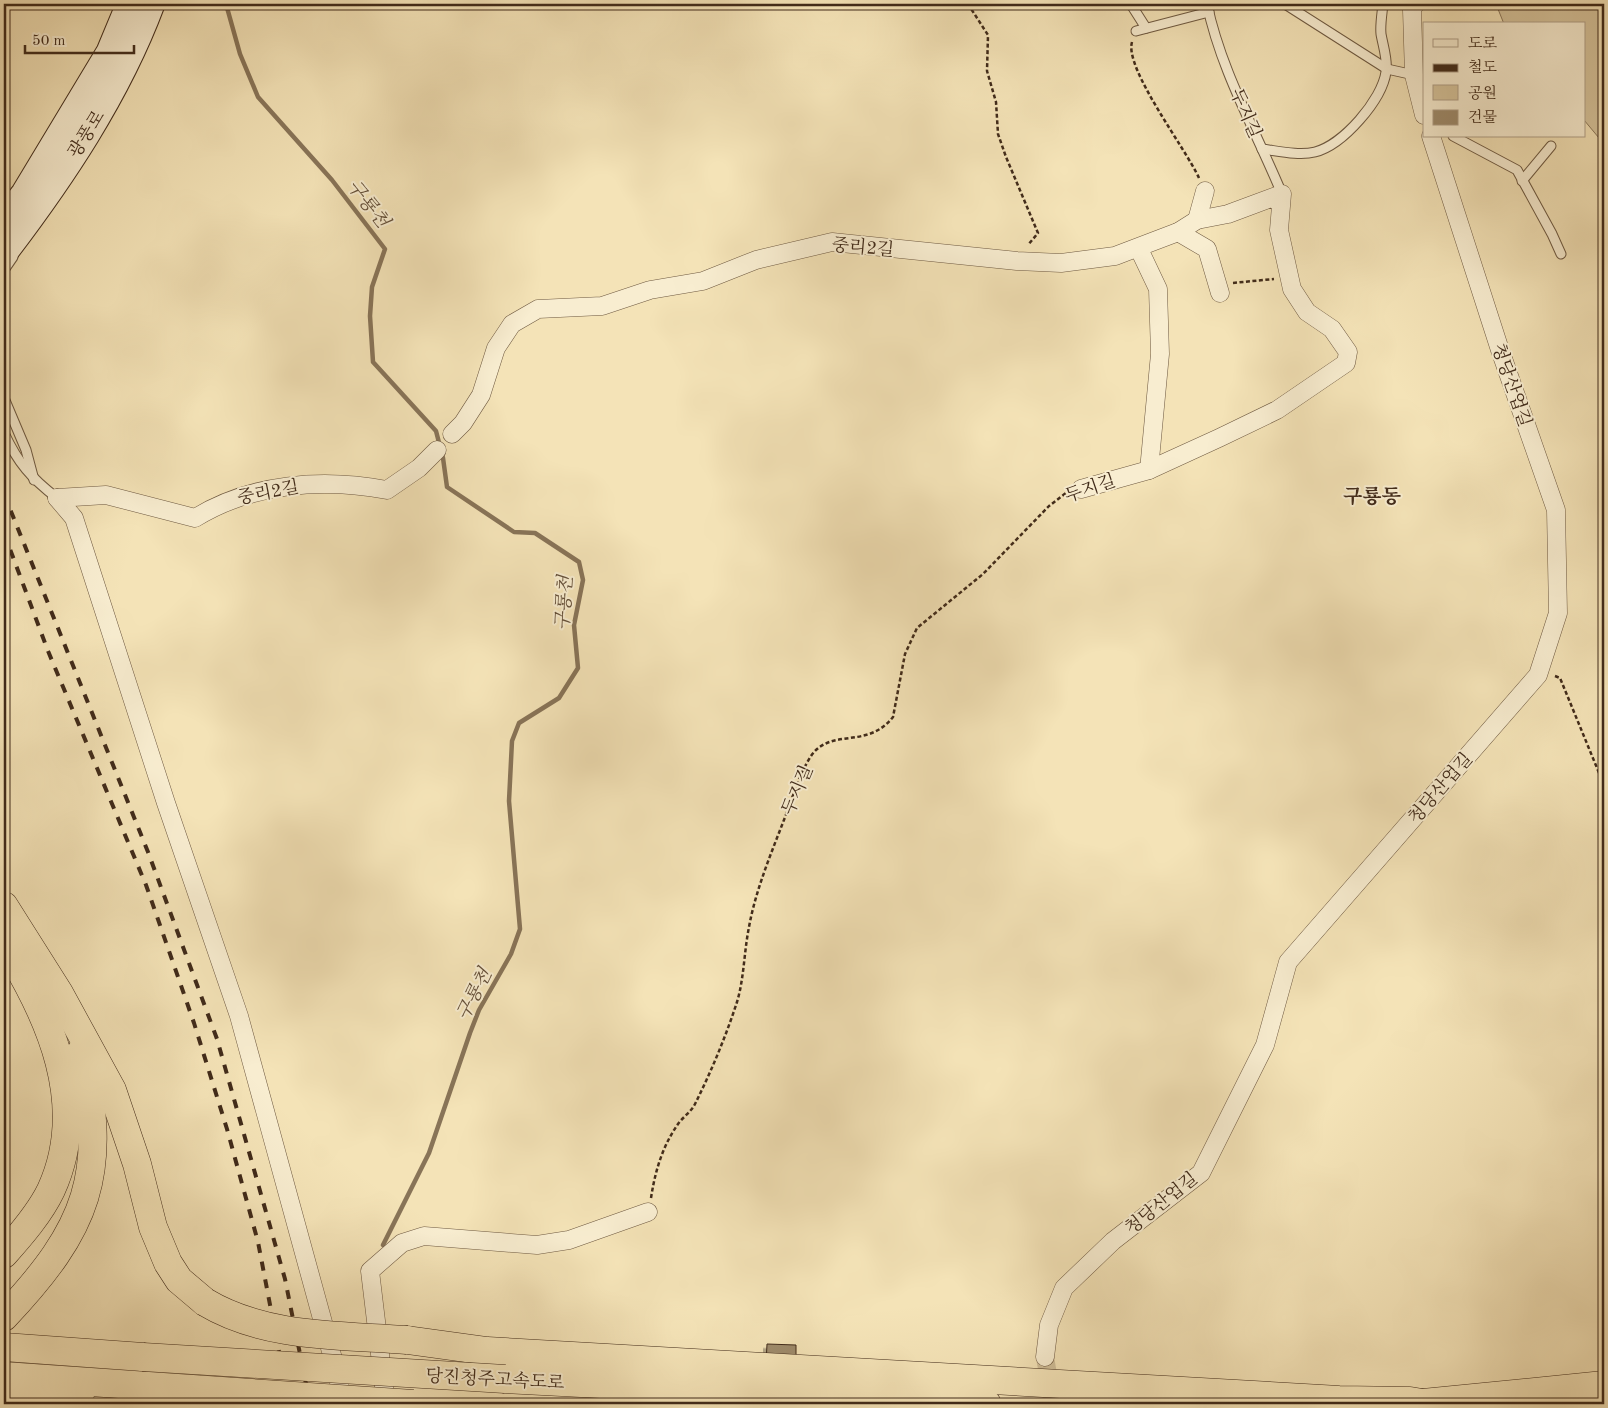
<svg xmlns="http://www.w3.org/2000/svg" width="1608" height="1408" viewBox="0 0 1608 1408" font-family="'Old Standard TT','Noto Serif KR',serif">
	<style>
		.green { fill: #d6c49c; stroke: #8c785b }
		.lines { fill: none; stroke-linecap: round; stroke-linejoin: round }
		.stream { stroke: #887458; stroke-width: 4.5 }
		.building { fill: #9e8b6c; stroke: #412b1a; filter: url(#shadow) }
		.street-tunnel { stroke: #d0be98; stroke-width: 18; stroke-dasharray: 18 9; stroke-linecap: butt }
		.lane-casing { stroke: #6e5941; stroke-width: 11 }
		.street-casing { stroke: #6e5941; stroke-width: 19 }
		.secondary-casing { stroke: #412b1a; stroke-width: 27 }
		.highway-casing { stroke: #412b1a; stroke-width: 29 }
		.path { stroke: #412b1a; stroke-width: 2.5; stroke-dasharray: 4 2.5; stroke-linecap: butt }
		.lane { stroke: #f8edd0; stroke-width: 9 }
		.street { stroke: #f8edd0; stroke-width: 18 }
		.secondary { stroke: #f8edd0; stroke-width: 25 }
		.highway { stroke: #f4e3b7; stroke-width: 28 }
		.rail { stroke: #412b1a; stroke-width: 4; stroke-dasharray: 9 9; stroke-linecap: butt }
		.highway-bridge-casing { stroke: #412b1a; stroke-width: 29; stroke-linecap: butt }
		.highway-bridge { stroke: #f4e3b7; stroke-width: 28 }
		.labels { text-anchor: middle; stroke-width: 4; stroke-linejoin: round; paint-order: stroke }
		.street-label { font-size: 18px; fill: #412b1a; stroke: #f8edd0 }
		.water-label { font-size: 19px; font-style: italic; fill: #644f39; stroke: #f8edd0 }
		.quarter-label { font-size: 20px; font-weight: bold; fill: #412b1a; stroke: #f8edd0 }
	</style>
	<defs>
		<filter id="shadow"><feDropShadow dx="-4.5" dy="4.5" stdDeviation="0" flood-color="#0004"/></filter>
	</defs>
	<rect width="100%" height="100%" fill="#f4e3b7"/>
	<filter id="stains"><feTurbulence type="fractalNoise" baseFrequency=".004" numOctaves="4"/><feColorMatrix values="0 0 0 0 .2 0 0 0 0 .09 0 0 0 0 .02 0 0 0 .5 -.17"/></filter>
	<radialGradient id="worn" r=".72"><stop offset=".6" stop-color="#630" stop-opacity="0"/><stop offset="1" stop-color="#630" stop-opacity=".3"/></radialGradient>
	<!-- green -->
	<polygon class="green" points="1496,4 1604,4 1604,144 1584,120 1584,24 1504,24"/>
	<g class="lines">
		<!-- stream -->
		<polyline class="stream" points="226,4 240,54 258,97 332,180 385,249 372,287 370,316 373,362 436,431 443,458 447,487 514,532 535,533 579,562 583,580 574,625 578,668 559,698 519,723 512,741 509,801 520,929 511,954 479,1010 470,1033 429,1153 383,1245"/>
	</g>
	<!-- building -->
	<polygon class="building" points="767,1344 796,1345 796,1364 766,1363"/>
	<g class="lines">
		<!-- street-tunnel -->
		<polyline class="street-tunnel" points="1045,1357 1053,1404"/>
		<!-- lane casing -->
		<g class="lane-casing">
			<g id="lane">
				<path d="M1207,4c14,67 49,127 75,190"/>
				<polyline points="1285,4 1387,69 1414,75"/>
				<polyline points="1132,6 1146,28"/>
				<polyline points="1136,31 1209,12"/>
				<polyline points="1453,136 1517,170 1552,234 1561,254"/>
				<path d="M1262,149c16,2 37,7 53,3 28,-7 67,-52 71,-80 2,-12 -3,-26 -5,-38 -1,-9 1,-20 2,-30"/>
				<polyline points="1522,181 1551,146"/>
				<polyline points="4,270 13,257"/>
				<polyline points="4,398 26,450 34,480"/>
				<path d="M4,433c14,30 27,45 53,65"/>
			</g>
		</g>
		<!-- street casing -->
		<g class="street-casing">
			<g id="street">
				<polyline points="1415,4 1412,10 1414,75 1424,115"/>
				<polyline points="1197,220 1205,191"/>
				<polyline points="1178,232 1207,249 1220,293"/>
				<polyline points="1139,249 1158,289 1160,354 1149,470"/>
				<polyline points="452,434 463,423 481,395 496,348 512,324 538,309 602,306 650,290 703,281 756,260 832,242 1017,261 1061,263 1115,256 1178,232 1197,220 1228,214 1282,194 1279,230 1292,289 1307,312 1332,329 1348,352 1346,363 1277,410 1219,438 1149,470 1081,489"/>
				<polyline points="57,498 74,518 166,803 239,1016 338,1377 343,1404"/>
				<path d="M57,498l49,-3 89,23c57,-35 127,-40 192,-28l32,-22 18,-18"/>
				<polyline points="1045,1357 1049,1325 1064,1288 1113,1241 1201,1173 1265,1045 1288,962 1538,675 1558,613 1556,510 1500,350 1431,136"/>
				<polyline points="386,1404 370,1271 402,1243 424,1236 537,1245 569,1240 648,1212"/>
			</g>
		</g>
		<!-- secondary casing -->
		<g class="secondary-casing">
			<g id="secondary">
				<polyline points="4,219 24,193 109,52 129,4"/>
				<path d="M4,254c58,-76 114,-159 148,-250"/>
			</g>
		</g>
		<!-- highway casing -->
		<g class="highway-casing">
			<g id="highway">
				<polyline points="4,906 59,993 112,1090 137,1164 153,1227 168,1263 179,1280 205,1302"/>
				<path d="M4,943c46,73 86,162 47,247 -11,23 -30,45 -47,64"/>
				<path d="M4,1317c84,-89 105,-143 77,-265"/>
				<polyline points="407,1340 487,1351 1339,1400 1410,1401 1428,1404"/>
				<polyline points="4,1347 143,1357"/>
				<polyline points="4,1376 148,1386"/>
				<polyline points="505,1379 987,1404"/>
				<polyline points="12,1404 80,1395"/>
				<polyline points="1413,1404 1604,1385"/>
			</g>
		</g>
		<!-- path -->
		<g class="path">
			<polyline points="968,4 988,35 987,71 996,102 998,134 1006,157 1038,233 1028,245"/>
			<path d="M1132,42c-8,26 54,107 67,136"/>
			<polyline points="1233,283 1274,279"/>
			<polyline points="1555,676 1560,678 1604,785"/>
			<path d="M651,1198c4,-26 11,-51 27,-74 5,-7 13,-12 17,-20 16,-32 31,-68 42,-102 7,-23 7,-50 12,-75 7,-39 24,-78 38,-115 7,-19 13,-39 24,-56 20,-29 56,-6 82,-39l12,-63 12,-26 66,-54 66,-68 17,-13"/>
		</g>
		<!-- lane -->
		<use href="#lane" class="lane"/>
		<!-- street -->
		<use href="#street" class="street"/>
		<!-- secondary -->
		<use href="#secondary" class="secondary"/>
		<!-- highway -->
		<use href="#highway" class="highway"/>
		<!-- rail -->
		<g class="rail">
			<polyline points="4,494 148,852 217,1039 285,1279 310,1404"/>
			<polyline points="4,533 48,651 146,885 194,1023 227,1129 258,1242 289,1404"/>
		</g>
		<!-- highway-bridge casing -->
		<g class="highway-bridge-casing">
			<g id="highway-bridge">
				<path d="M205,1302c60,36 134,33 202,38"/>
				<polyline points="143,1357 505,1379"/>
				<polyline points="148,1386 413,1404"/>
			</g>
		</g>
		<!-- highway-bridge -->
		<use href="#highway-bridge" class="highway-bridge"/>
	</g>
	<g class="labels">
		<!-- street labels -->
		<g class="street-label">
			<text transform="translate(1246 113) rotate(66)" y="6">두지길</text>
			<text transform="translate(86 134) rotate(-58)" y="6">광풍로</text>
			<text transform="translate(863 247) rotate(5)" y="6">중리2길</text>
			<text transform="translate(1512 385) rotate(71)" y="6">청당산업길</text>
			<text transform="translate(1090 488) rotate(-19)" y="6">두지길</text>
			<text transform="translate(268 492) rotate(-11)" y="6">중리2길</text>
			<text transform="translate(1440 788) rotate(-49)" y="6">청당산업길</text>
			<text transform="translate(797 790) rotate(-67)" y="6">두지길</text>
			<text transform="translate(1161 1203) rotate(-39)" y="6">청당산업길</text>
			<text transform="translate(495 1379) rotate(3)" y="6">당진청주고속도로</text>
		</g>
		<!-- water labels -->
		<g class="water-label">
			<text transform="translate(369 203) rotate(52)" y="7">구룡천</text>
			<text transform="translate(563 603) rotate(-86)" y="7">구룡천</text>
			<text transform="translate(473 994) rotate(-63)" y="7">구룡천</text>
		</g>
		<!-- quarter labels -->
		<g class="quarter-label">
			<text x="1372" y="503">구룡동</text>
		</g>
	</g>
	<!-- margin -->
	<rect width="1608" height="1408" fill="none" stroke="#f4e3b7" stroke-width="20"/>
	<rect x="5" y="5" width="1598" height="1398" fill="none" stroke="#412b1a" stroke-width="2.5"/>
	<rect x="10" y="10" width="1588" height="1388" fill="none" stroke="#412b1a"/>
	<!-- legend -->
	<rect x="1423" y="22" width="162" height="115" fill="#f8edd0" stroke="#af9f87"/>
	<rect x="1433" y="39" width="25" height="8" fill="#f8edd0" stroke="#af9f87"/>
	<text x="1468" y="48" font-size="15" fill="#412b1a">도로</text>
	<rect x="1433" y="64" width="25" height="8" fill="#412b1a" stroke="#af9f87"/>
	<text x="1468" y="72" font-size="15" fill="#412b1a">철도</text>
	<rect x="1433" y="85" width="25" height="15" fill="#d6c49c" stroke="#af9f87"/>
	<text x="1468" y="98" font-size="15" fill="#412b1a">공원</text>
	<rect x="1433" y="110" width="25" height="15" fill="#9e8b6c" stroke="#af9f87"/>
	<text x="1468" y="122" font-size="15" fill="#412b1a">건물</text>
	<!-- scale -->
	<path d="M25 45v8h109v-8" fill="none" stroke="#412b1a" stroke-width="2.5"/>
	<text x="32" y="45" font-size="15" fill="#412b1a" stroke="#f8edd0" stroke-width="4" paint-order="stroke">50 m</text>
	<rect width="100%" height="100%" filter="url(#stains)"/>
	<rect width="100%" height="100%" fill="url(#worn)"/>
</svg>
